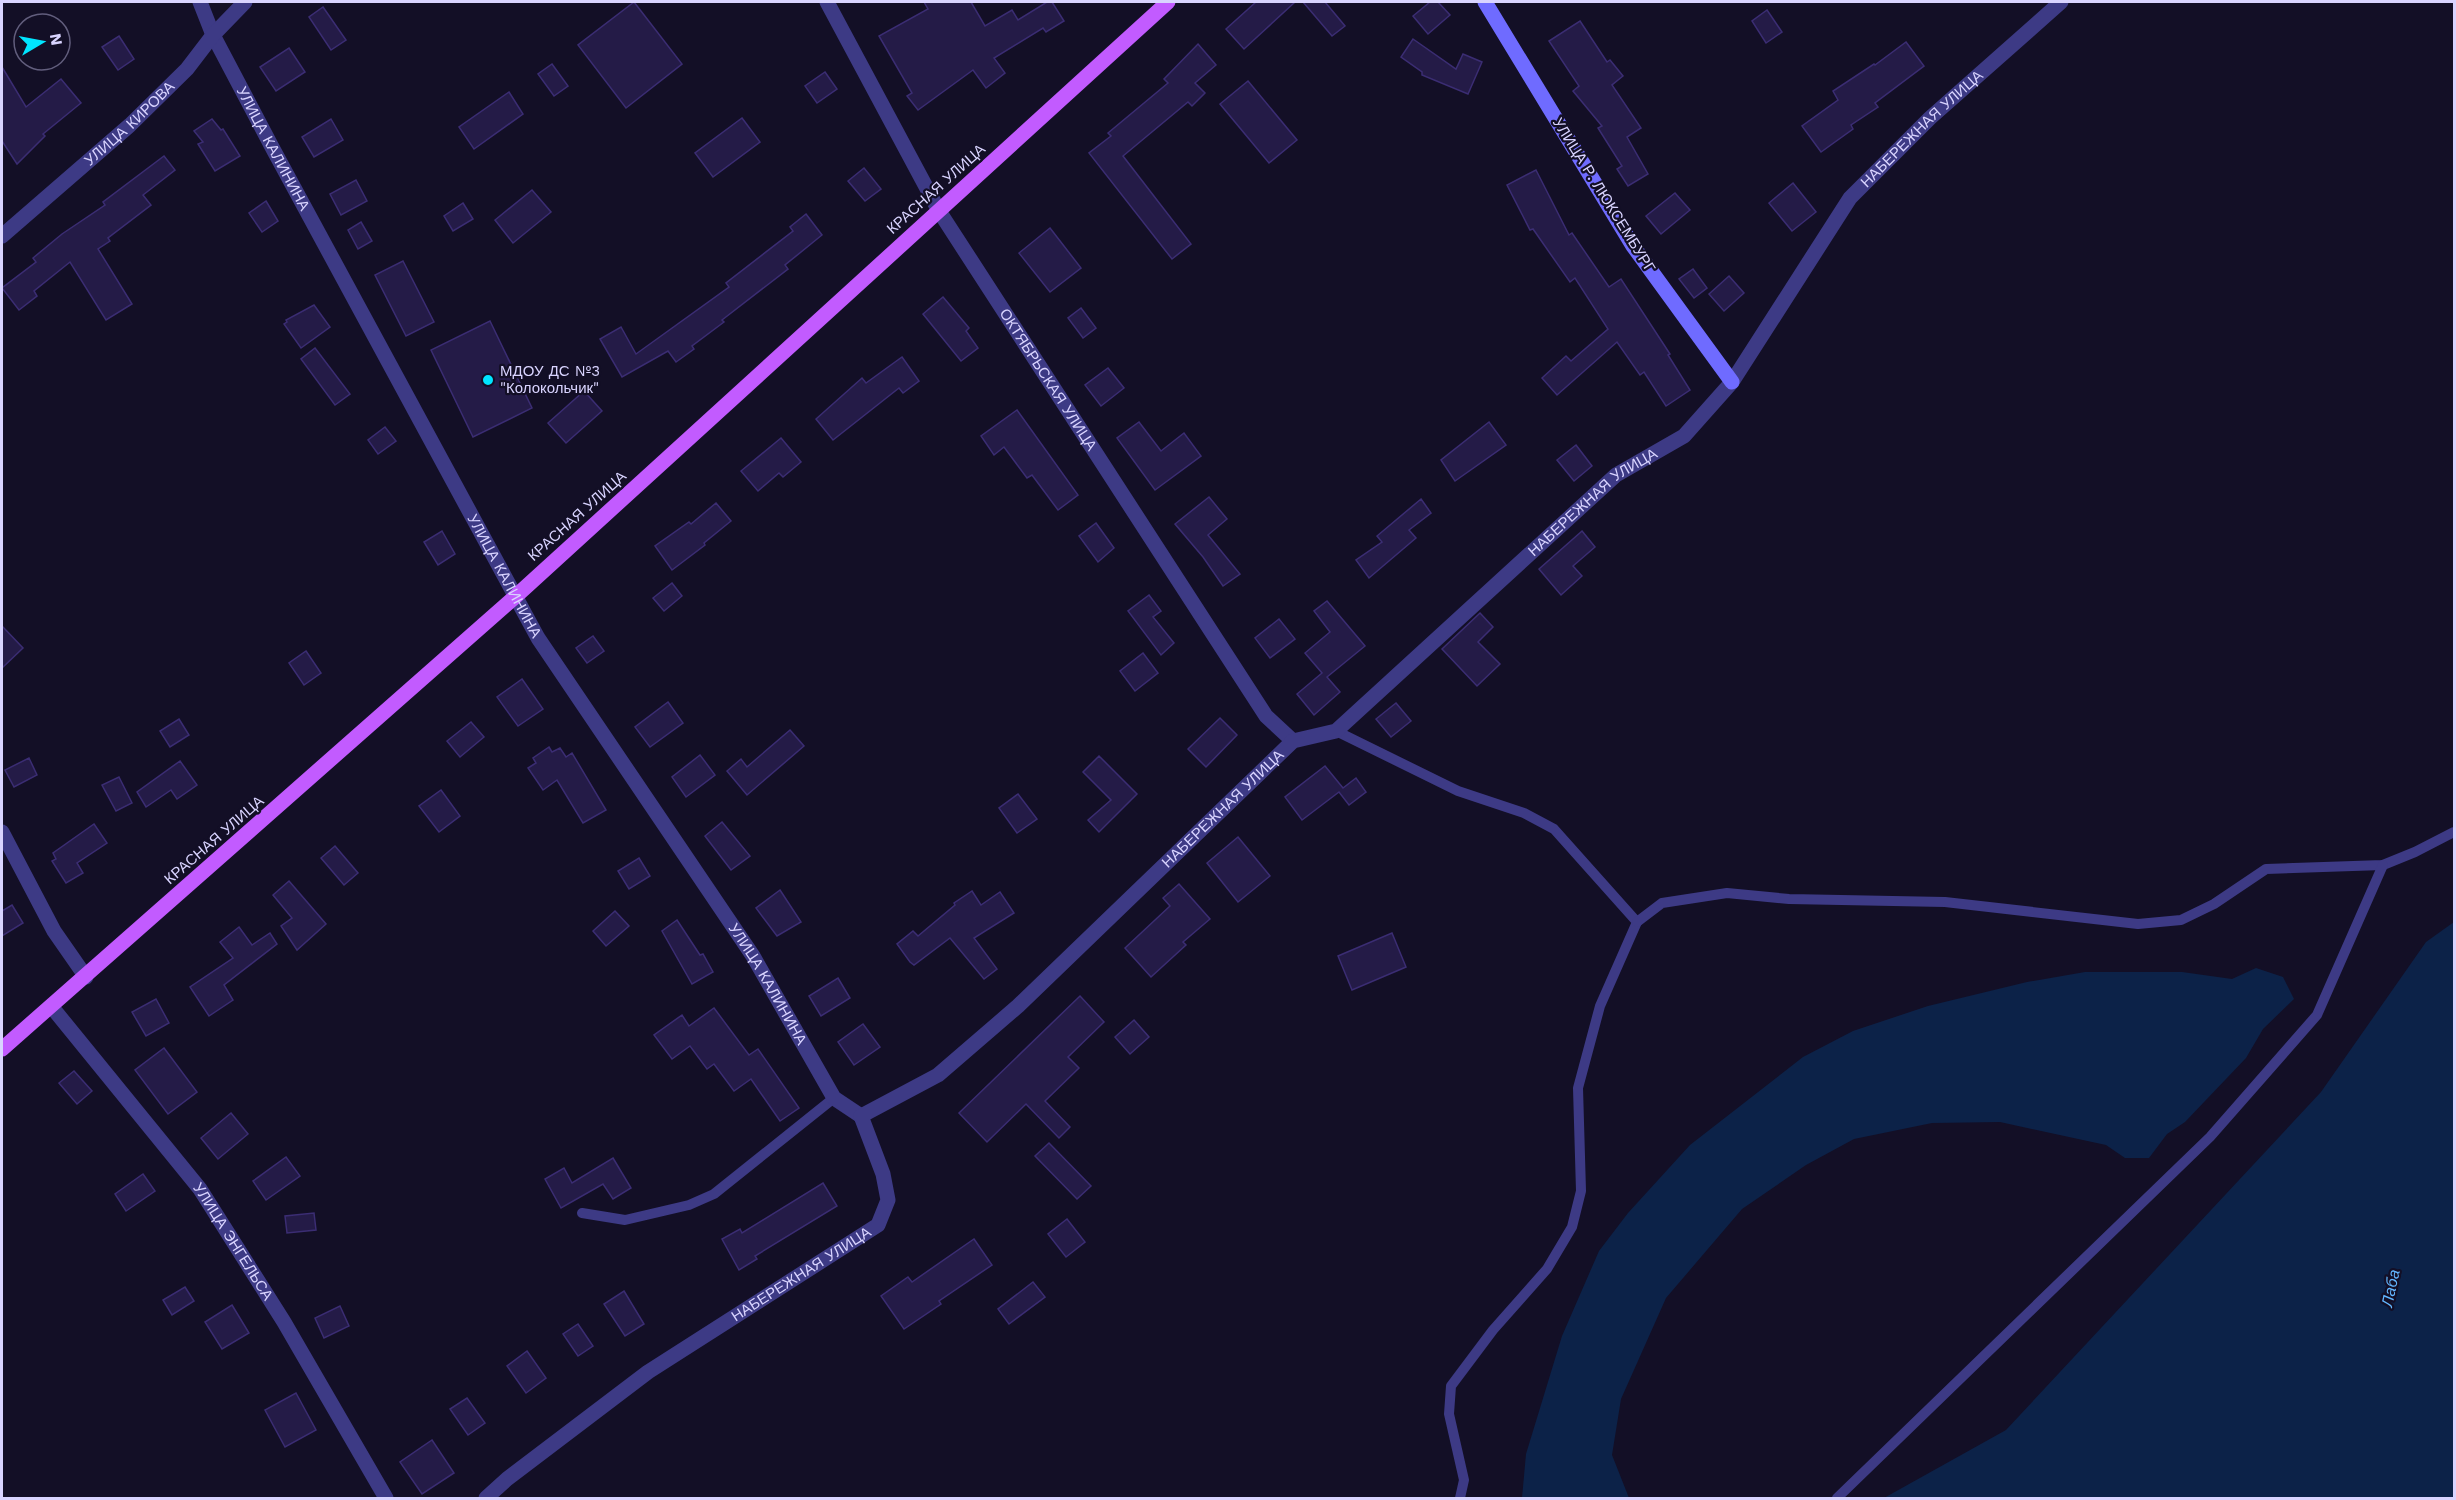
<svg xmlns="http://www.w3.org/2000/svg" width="2456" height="1500" viewBox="0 0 2456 1500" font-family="'Work Sans',sans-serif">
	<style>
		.water { fill: #0c2248 }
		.building { fill: #241b47; stroke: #3b2d73; stroke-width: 1.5 }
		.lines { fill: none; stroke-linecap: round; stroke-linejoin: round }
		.lane { stroke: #3d3a85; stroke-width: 10 }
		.street { stroke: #3d3a85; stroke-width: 15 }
		.secondary { stroke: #6f6bff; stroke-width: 15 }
		.primary { stroke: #c25bff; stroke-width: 15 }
		.poi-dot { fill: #00e5ff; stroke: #130f26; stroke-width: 2 }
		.labels { text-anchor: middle; stroke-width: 4.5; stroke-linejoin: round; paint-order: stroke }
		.street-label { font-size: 15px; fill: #d9d4ff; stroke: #130f26 }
		.poi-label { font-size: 15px; fill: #d9d4ff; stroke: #130f26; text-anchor: start }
		.water-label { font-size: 16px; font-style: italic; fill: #62b6ff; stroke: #130f26 }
	</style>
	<rect width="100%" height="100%" fill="#130f26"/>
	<!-- water -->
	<g class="water">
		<polygon points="2454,922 2454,1498 1884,1498 2006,1430 2321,1092 2426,942"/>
		<polygon points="2256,968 2283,977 2294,999 2263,1029 2246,1058 2185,1122 2167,1134 2149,1158 2125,1158 2106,1145 2000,1122 1932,1123 1854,1139 1806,1165 1742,1209 1666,1298 1621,1399 1612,1455 1629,1498 1522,1498 1526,1454 1562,1336 1599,1251 1628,1213 1690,1145 1803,1057 1853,1031 1928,1006 2027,982 2085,972 2182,972 2232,979"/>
	</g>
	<!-- building -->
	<g class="building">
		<polygon points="634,2 682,64 626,108 578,45"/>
		<polygon points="924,2 971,2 985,26 1012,10 1018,20 1047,2 1052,2 1064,21 1046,32 1043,28 994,58 1005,73 986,88 973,70 918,110 907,96 912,93 879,36 928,9"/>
		<polygon points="1256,2 1295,2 1244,49 1226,29"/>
		<polygon points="1303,2 1325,2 1345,26 1332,36"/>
		<polygon points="1430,2 1438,2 1450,15 1428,34 1413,16"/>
		<polygon points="323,7 346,40 331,50 309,17"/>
		<polygon points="1767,10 1782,32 1766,43 1752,21"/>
		<polygon points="1580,21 1607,62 1610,60 1623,76 1612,85 1641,128 1627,137 1648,174 1628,186 1617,169 1622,166 1598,128 1602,126 1573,91 1579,86 1549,41"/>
		<polygon points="119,36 134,59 118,70 102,47"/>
		<polygon points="1413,39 1456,69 1463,54 1482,62 1468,94 1422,75 1422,72 1401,57"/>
		<polygon points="1906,42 1924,66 1875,103 1878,107 1851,125 1853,129 1821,152 1802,126 1838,100 1833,91 1874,64 1875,65"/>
		<polygon points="1198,44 1216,65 1195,83 1205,93 1192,106 1188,102 1123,156 1191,244 1172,259 1089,153 1111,136 1108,133 1168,83 1164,79"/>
		<polygon points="289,48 305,72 276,91 260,67"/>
		<polygon points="552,64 568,86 554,96 538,74"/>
		<polygon points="2,67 26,107 61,79 81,103 43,134 45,136 17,164 2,141"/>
		<polygon points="825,72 837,89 817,103 805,86"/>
		<polygon points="1248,81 1297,140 1269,163 1220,104"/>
		<polygon points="509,92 523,114 474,149 459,127"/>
		<polygon points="742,118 760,142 713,177 695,153"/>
		<polygon points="212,119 221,130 223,129 240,156 215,171 198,144 203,142 194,131"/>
		<polygon points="331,119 343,140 314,157 302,137"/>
		<polygon points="164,156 175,170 143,195 151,205 108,238 110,241 98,249 132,304 106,320 70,262 34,291 37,296 19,310 2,288 36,262 33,258 62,234 105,205 103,202"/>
		<polygon points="864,168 881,189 865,201 848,181"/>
		<polygon points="1536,170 1569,235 1572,233 1609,287 1621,279 1670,354 1668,355 1690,390 1666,406 1644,372 1640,375 1617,342 1557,395 1542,378 1566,356 1571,361 1608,329 1575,278 1570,282 1533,229 1530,230 1507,185"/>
		<polygon points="356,180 367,201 341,215 330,194"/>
		<polygon points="1793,183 1816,212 1792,231 1769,203"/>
		<polygon points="532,190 551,212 513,243 495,220"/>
		<polygon points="1675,193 1690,210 1661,234 1646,216"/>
		<polygon points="266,201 278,221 262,232 249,213"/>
		<polygon points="463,203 473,219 453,231 444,216"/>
		<polygon points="806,214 822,235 785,265 788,269 722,320 724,322 692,346 694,349 676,362 668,351 622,377 600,339 621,327 636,354 729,287 726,283 793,231 790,227"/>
		<polygon points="361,222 372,241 358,249 348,230"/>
		<polygon points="1050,228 1081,268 1050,292 1019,253"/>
		<polygon points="403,261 434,322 406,336 375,275"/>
		<polygon points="1693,269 1707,288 1694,298 1679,279"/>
		<polygon points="1729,276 1744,293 1724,311 1709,294"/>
		<polygon points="943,297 969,328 966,331 978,348 961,361 923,314"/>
		<polygon points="314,305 330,327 301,348 284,324 287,322 286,320"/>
		<polygon points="1081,308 1096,328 1083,338 1068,318"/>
		<polygon points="490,321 532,408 473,437 431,350"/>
		<polygon points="315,348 350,394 335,405 301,359"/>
		<polygon points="902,357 919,381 903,393 899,388 833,440 816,419 862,378 866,383"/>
		<polygon points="1108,368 1124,388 1101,406 1085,385"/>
		<polygon points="584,391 602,411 566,443 548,423"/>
		<polygon points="1017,410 1078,495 1058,510 1032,475 1027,478 1004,447 994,455 981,436"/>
		<polygon points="1139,422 1161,451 1184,433 1201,456 1155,490 1117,438"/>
		<polygon points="1489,422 1506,445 1455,481 1441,460"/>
		<polygon points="385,427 396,441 378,454 368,440"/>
		<polygon points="781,438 801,462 783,477 779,473 758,491 741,471"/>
		<polygon points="1576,445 1592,466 1574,481 1557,460"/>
		<polygon points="1209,497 1227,519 1208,535 1240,574 1223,586 1203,557 1175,524"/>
		<polygon points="1421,499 1431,513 1409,530 1416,538 1369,578 1356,560 1382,542 1377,536"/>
		<polygon points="716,503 731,521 704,543 705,545 672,570 655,546 689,522 691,524"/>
		<polygon points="1096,523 1114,548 1098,562 1079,536"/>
		<polygon points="442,531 455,554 438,565 424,542"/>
		<polygon points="1582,531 1595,547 1573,566 1582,576 1561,595 1539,569"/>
		<polygon points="672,583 682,596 664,611 653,598"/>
		<polygon points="1149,595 1161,611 1153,617 1174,643 1161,655 1128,611"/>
		<polygon points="1327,601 1365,646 1327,677 1340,692 1314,715 1297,694 1322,673 1305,653 1330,632 1314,611"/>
		<polygon points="1480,613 1493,627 1478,642 1500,664 1477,686 1442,649"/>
		<polygon points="1279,619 1295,639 1270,658 1255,638"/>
		<polygon points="2,626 23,648 2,668"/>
		<polygon points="593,636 604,651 587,663 576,648"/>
		<polygon points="306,651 321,673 304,685 289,663"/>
		<polygon points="1143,653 1158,673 1135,691 1120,671"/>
		<polygon points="522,679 543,709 518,726 497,697"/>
		<polygon points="668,702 683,723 650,747 635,727"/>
		<polygon points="1396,703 1411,721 1391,737 1376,719"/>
		<polygon points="1220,718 1237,735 1206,767 1188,749"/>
		<polygon points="179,719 189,735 170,747 160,731"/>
		<polygon points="471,722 484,737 460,757 447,741"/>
		<polygon points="790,730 804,746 747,795 727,771 741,759 747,767"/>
		<polygon points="549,747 552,752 560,748 566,757 572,753 606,810 583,823 557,780 543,790 528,768 536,763 533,758"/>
		<polygon points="700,755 715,775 686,797 672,777"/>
		<polygon points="1099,756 1137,794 1099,832 1088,820 1111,800 1083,772"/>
		<polygon points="29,758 37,775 14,787 5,770"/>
		<polygon points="180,761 197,785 177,799 171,790 146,807 137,792"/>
		<polygon points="1325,766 1343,788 1356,778 1366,792 1349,805 1339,792 1302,820 1285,797"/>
		<polygon points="119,777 132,803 116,811 102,785"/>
		<polygon points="441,790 460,816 439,832 419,806"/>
		<polygon points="1018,794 1037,819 1017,833 999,808"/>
		<polygon points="722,822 750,856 731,870 705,836"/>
		<polygon points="94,824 107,843 77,863 83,873 66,883 52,861 56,859 53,853"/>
		<polygon points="1238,837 1270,876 1238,902 1207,863"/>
		<polygon points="335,846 358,873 344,885 321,858"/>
		<polygon points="639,858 650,876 629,889 618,871"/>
		<polygon points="289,881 326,924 297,950 281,926 292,918 273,895"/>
		<polygon points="1179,884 1210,919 1183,942 1186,945 1151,977 1125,948 1170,906 1163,898"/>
		<polygon points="780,890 801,922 777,936 756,908"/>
		<polygon points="972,891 981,905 1000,892 1014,913 974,938 997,969 984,979 950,938 914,965 910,962 897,944 913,931 918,936 955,905 954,903"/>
		<polygon points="12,905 23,923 2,936 2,911"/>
		<polygon points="615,911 629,926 606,946 593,931"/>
		<polygon points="677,920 700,955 703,954 713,972 692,984 662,931"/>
		<polygon points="239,927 252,945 270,933 277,944 224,985 233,1000 209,1016 190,987 233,958 220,942"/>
		<polygon points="1392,933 1406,967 1352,990 1338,956"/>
		<polygon points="838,978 850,998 821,1016 809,996"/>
		<polygon points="1080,996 1104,1022 1068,1057 1079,1068 1045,1101 1070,1127 1059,1138 1026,1104 987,1142 959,1113"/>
		<polygon points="156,999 169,1023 146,1036 132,1012"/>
		<polygon points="714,1008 749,1055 758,1049 799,1108 780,1121 751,1079 734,1091 714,1064 707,1069 690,1046 672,1059 654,1035 682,1015 689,1026"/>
		<polygon points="1134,1020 1149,1037 1130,1054 1115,1037"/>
		<polygon points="863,1024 880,1047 854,1065 838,1042"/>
		<polygon points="164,1048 197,1092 168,1114 135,1070"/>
		<polygon points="74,1071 92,1091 77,1104 59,1083"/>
		<polygon points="231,1113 248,1134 218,1159 201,1138"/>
		<polygon points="1049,1143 1091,1186 1077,1199 1035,1156"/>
		<polygon points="286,1157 300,1176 266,1200 253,1181"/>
		<polygon points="613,1158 631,1188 613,1199 603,1184 561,1208 545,1179 564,1168 572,1183"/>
		<polygon points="143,1174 155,1191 126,1211 115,1194"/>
		<polygon points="823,1183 837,1206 755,1256 757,1259 739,1270 722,1239 740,1229 742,1233"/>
		<polygon points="314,1213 316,1230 287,1233 285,1216"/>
		<polygon points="1067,1219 1085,1242 1066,1257 1048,1234"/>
		<polygon points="974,1239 992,1265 939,1301 941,1304 904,1329 881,1296 908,1277 912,1282"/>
		<polygon points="1033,1282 1045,1297 1009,1324 998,1309"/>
		<polygon points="185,1287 194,1301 172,1315 163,1300"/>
		<polygon points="624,1291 644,1324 625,1336 604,1304"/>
		<polygon points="232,1305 249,1333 222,1349 205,1322"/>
		<polygon points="340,1306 349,1326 324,1338 315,1318"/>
		<polygon points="578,1324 593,1346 578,1356 563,1334"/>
		<polygon points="527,1351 546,1378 526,1393 507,1366"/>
		<polygon points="296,1393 316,1430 285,1447 265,1410"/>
		<polygon points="467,1398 485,1423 468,1435 450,1409"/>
		<polygon points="432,1440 454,1473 422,1494 400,1462"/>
	</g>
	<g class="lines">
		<!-- lane -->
		<g class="lane">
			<polyline points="1336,731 1458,791 1524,813 1554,829 1637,922 1600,1006 1578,1088 1581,1191 1572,1227 1547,1269 1493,1330 1451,1386 1449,1414 1464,1480 1460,1498"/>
			<polyline points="1637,922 1662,903 1727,893 1789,899 1945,902 2138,924 2181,920 2214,904 2266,869 2383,865 2415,852 2454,832"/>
			<polyline points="582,1213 625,1220 689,1205 714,1194 834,1098"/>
			<polyline points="1837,1498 2210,1137 2317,1015 2383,865"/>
		</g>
		<!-- street -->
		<g class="street">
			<path id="s1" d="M200,2l13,33 60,114 265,489 215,318 81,142 27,18"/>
			<path id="s2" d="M827,2l112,209 327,505 27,25"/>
			<path id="s3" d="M2,236l128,-111 57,-56 26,-34 32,-33"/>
			<polyline points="2,832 54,931 86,977"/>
			<path id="s4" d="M51,1006l149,183 84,133 102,176"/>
			<path id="s5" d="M486,1498l21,-19 141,-107 230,-147 10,-25 -5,-26 -22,-58 77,-41 80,-69 275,-265 43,-10 280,-256 68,-39 48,-54 118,-184 80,-80 131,-116"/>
		</g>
		<!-- secondary -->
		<polyline class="secondary" points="1485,2 1633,246 1732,382"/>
		<!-- primary -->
		<polyline class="primary" points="2,1049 516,596 1168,2"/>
	</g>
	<!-- markers -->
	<circle class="poi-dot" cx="488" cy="380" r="6"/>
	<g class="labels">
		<!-- street labels -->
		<g class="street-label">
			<text dy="5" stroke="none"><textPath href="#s3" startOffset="170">УЛИЦА КИРОВА</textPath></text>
			<text dy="5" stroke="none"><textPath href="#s5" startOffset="2061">НАБЕРЕЖНАЯ УЛИЦА</textPath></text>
			<text dy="5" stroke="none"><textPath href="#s1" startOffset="164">УЛИЦА КАЛИНИНА</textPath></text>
			<text transform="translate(936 189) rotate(-42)" y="5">КРАСНАЯ УЛИЦА</text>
			<text transform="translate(1604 195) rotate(58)" y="5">УЛИЦА Р. ЛЮКСЕМБУРГ</text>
			<text dy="5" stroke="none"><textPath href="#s2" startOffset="438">ОКТЯБРЬСКАЯ УЛИЦА</textPath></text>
			<text dy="5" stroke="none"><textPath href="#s5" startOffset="1557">НАБЕРЕЖНАЯ УЛИЦА</textPath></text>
			<text transform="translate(577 516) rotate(-42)" y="5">КРАСНАЯ УЛИЦА</text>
			<text dy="5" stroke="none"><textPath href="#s1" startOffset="650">УЛИЦА КАЛИНИНА</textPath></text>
			<text dy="5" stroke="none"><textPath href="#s5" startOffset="1071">НАБЕРЕЖНАЯ УЛИЦА</textPath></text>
			<text transform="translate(214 840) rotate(-41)" y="5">КРАСНАЯ УЛИЦА</text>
			<text dy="5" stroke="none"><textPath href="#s1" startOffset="1136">УЛИЦА КАЛИНИНА</textPath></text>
			<text dy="5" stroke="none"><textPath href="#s4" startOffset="298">УЛИЦА ЭНГЕЛЬСА</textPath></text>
			<text dy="5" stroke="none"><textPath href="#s5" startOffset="387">НАБЕРЕЖНАЯ УЛИЦА</textPath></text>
		</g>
		<!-- poi labels -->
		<g class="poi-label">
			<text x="500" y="376">МДОУ ДС №3<tspan x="500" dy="17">"Колокольчик"</tspan></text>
		</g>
		<!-- water labels -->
		<g class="water-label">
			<text transform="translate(2390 1288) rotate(-78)" y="6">Лаба</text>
		</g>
	</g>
	<!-- border -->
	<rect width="2456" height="1500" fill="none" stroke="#d9d4ff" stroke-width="6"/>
	<!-- north arrow -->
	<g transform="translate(42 42) rotate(80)"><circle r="28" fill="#130f26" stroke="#625e7d" stroke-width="1.5"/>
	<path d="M0-4.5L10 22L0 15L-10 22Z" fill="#00e5ff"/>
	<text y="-9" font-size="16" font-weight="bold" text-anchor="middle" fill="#d9d4ff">N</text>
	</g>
</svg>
